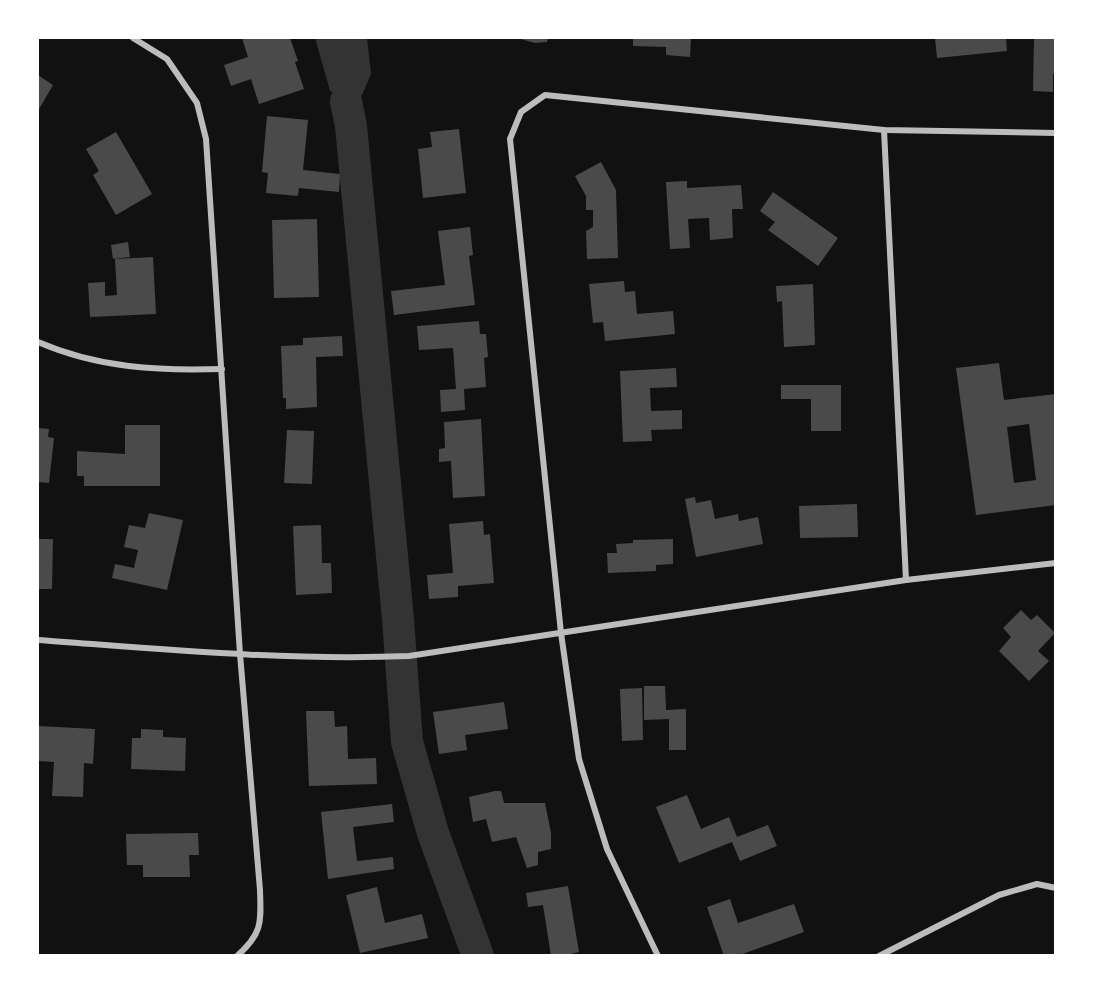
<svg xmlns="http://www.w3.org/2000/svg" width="1093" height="993" viewBox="0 0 1093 993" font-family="'Asap Condensed',sans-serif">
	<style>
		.water { fill: #333 }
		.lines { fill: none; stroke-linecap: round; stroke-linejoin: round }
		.river { stroke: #333; stroke-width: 32 }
		.building { fill: #4a4a4a; fill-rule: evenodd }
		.minor { stroke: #bcbcbc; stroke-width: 6 }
	</style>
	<rect width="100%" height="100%" fill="#111"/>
	<!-- water -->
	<polygon class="water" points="315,38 367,38 371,74 362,95 346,101 330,91"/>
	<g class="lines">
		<!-- river -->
		<polyline class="river" points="346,101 351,126 398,619 407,742 433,833 478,956"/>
	</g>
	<!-- building -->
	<g class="building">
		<polygon points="242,38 290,38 298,61 295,62 304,89 259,104 251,79 231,86 224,65 248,57"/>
		<polygon points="517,38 548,38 547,42 535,43"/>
		<polygon points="633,38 691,38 690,57 666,55 666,47 633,46"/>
		<polygon points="935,38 1006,38 1007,51 937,58"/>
		<polygon points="1034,38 1056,38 1056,74 1053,74 1053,92 1033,91"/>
		<polygon points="38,75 53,85 38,111"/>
		<polygon points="267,116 308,120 303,170 340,174 339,192 299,188 298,196 266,193 268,173 262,172"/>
		<polygon points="459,129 466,193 423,198 418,149 432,147 430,132"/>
		<polygon points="116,132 152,194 116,215 93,175 99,171 86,149"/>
		<polygon points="601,162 616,190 618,258 587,259 586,231 593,227 593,210 586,210 586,196 575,176"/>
		<polygon points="687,181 687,188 741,185 743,209 732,209 733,238 710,240 709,218 688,219 690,248 670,249 666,182"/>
		<polygon points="773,192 838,238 818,266 768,230 775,222 760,211"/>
		<polygon points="317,219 319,297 274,298 272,220"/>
		<polygon points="470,227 473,255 469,256 475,305 394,315 391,291 445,285 438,231"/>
		<polygon points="128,242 130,257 113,259 111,245"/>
		<polygon points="153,257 156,314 90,317 88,283 105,282 105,296 117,295 115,259"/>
		<polygon points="624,281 625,292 635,291 637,314 673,311 675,334 605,341 603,322 593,323 589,284"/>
		<polygon points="813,284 815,345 784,347 782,301 777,302 776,286"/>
		<polygon points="479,321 480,334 486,334 488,357 484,358 486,387 464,389 465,410 441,412 440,390 456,389 453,348 419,350 417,326"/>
		<polygon points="342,336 343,356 316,357 317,407 286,409 286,398 283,398 281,346 303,345 303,338"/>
		<path d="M999,363l5,37 52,-6v111l-80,10 -20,-147zM1029,424l7,56 -22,3 -7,-56z"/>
		<polygon points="676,368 677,387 650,388 651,411 682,410 682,429 651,430 652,441 623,442 620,371"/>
		<polygon points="781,385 841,385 841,431 811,431 811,399 781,399"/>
		<polygon points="481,419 485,496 453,498 451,461 439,462 439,449 445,448 444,422"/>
		<polygon points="125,425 160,425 160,486 84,486 84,476 77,476 77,451 125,454"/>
		<polygon points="38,428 49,429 48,437 54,438 49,483 38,482"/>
		<polygon points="287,430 314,431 312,484 284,483"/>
		<polygon points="695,497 696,503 711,500 715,519 738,514 739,521 758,517 763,544 696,557 685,499"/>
		<polygon points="857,504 858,537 800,538 799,506"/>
		<polygon points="149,513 183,520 167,590 112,578 115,564 134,568 138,550 124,547 129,525 145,528"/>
		<polygon points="483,521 484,535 490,534 494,583 458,586 458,597 429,599 427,575 453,573 449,524"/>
		<polygon points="321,525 322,563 331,563 332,593 296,595 293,526"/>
		<polygon points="38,539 53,539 52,589 38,589"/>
		<polygon points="673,539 673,564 656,565 656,571 608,573 607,553 617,553 616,544 633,543 633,540"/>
		<polygon points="1021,610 1031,620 1037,615 1055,633 1038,651 1049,661 1029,681 999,651 1011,637 1003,628"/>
		<polygon points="644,686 665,686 666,710 686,709 686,750 669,750 669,719 644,720"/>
		<polygon points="642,688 643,740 622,741 620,689"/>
		<polygon points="504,702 508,729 465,735 467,750 439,754 433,712"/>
		<polygon points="306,711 334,711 335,727 347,726 348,759 376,758 377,784 309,786"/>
		<polygon points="38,726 95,729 93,764 84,763 83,797 52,796 54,762 38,761"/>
		<polygon points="141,729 163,730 163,737 186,738 185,771 131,769 132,738 141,738"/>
		<polygon points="495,791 501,791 504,803 545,803 551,833 551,849 538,852 538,865 527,868 516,837 492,842 486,819 473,822 469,797"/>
		<polygon points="687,795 701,829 729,817 737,837 768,825 777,846 740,861 732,842 679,863 656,807"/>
		<polygon points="392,804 394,822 353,827 357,861 393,857 394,869 328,879 321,812"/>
		<polygon points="198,833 199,855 189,855 190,877 143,877 143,865 127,865 126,834"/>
		<polygon points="568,886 579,952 563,956 551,956 543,905 528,907 526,893"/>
		<polygon points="377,887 385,923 422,914 428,938 360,953 346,895"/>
		<polygon points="730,899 738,923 794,904 804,932 737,956 724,956 707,907"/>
	</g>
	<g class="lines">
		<!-- minor -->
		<g class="minor">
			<path d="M133,38l34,21 30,44 9,36 34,515 20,236c1,32 3,43 -23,66"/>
			<polyline points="884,130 906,580"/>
			<path d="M38,342c60,26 120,29 184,27"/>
			<path d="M38,640c123,9 247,21 371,16l497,-76 150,-17"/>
			<polyline points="658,956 607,849 579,759 561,633 510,139 521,112 545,95 884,130 1056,133"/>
			<polyline points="879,956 999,895 1037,884 1056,888"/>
		</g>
	</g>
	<!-- border -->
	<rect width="1093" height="993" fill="none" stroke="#ffffff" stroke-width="78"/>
</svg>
